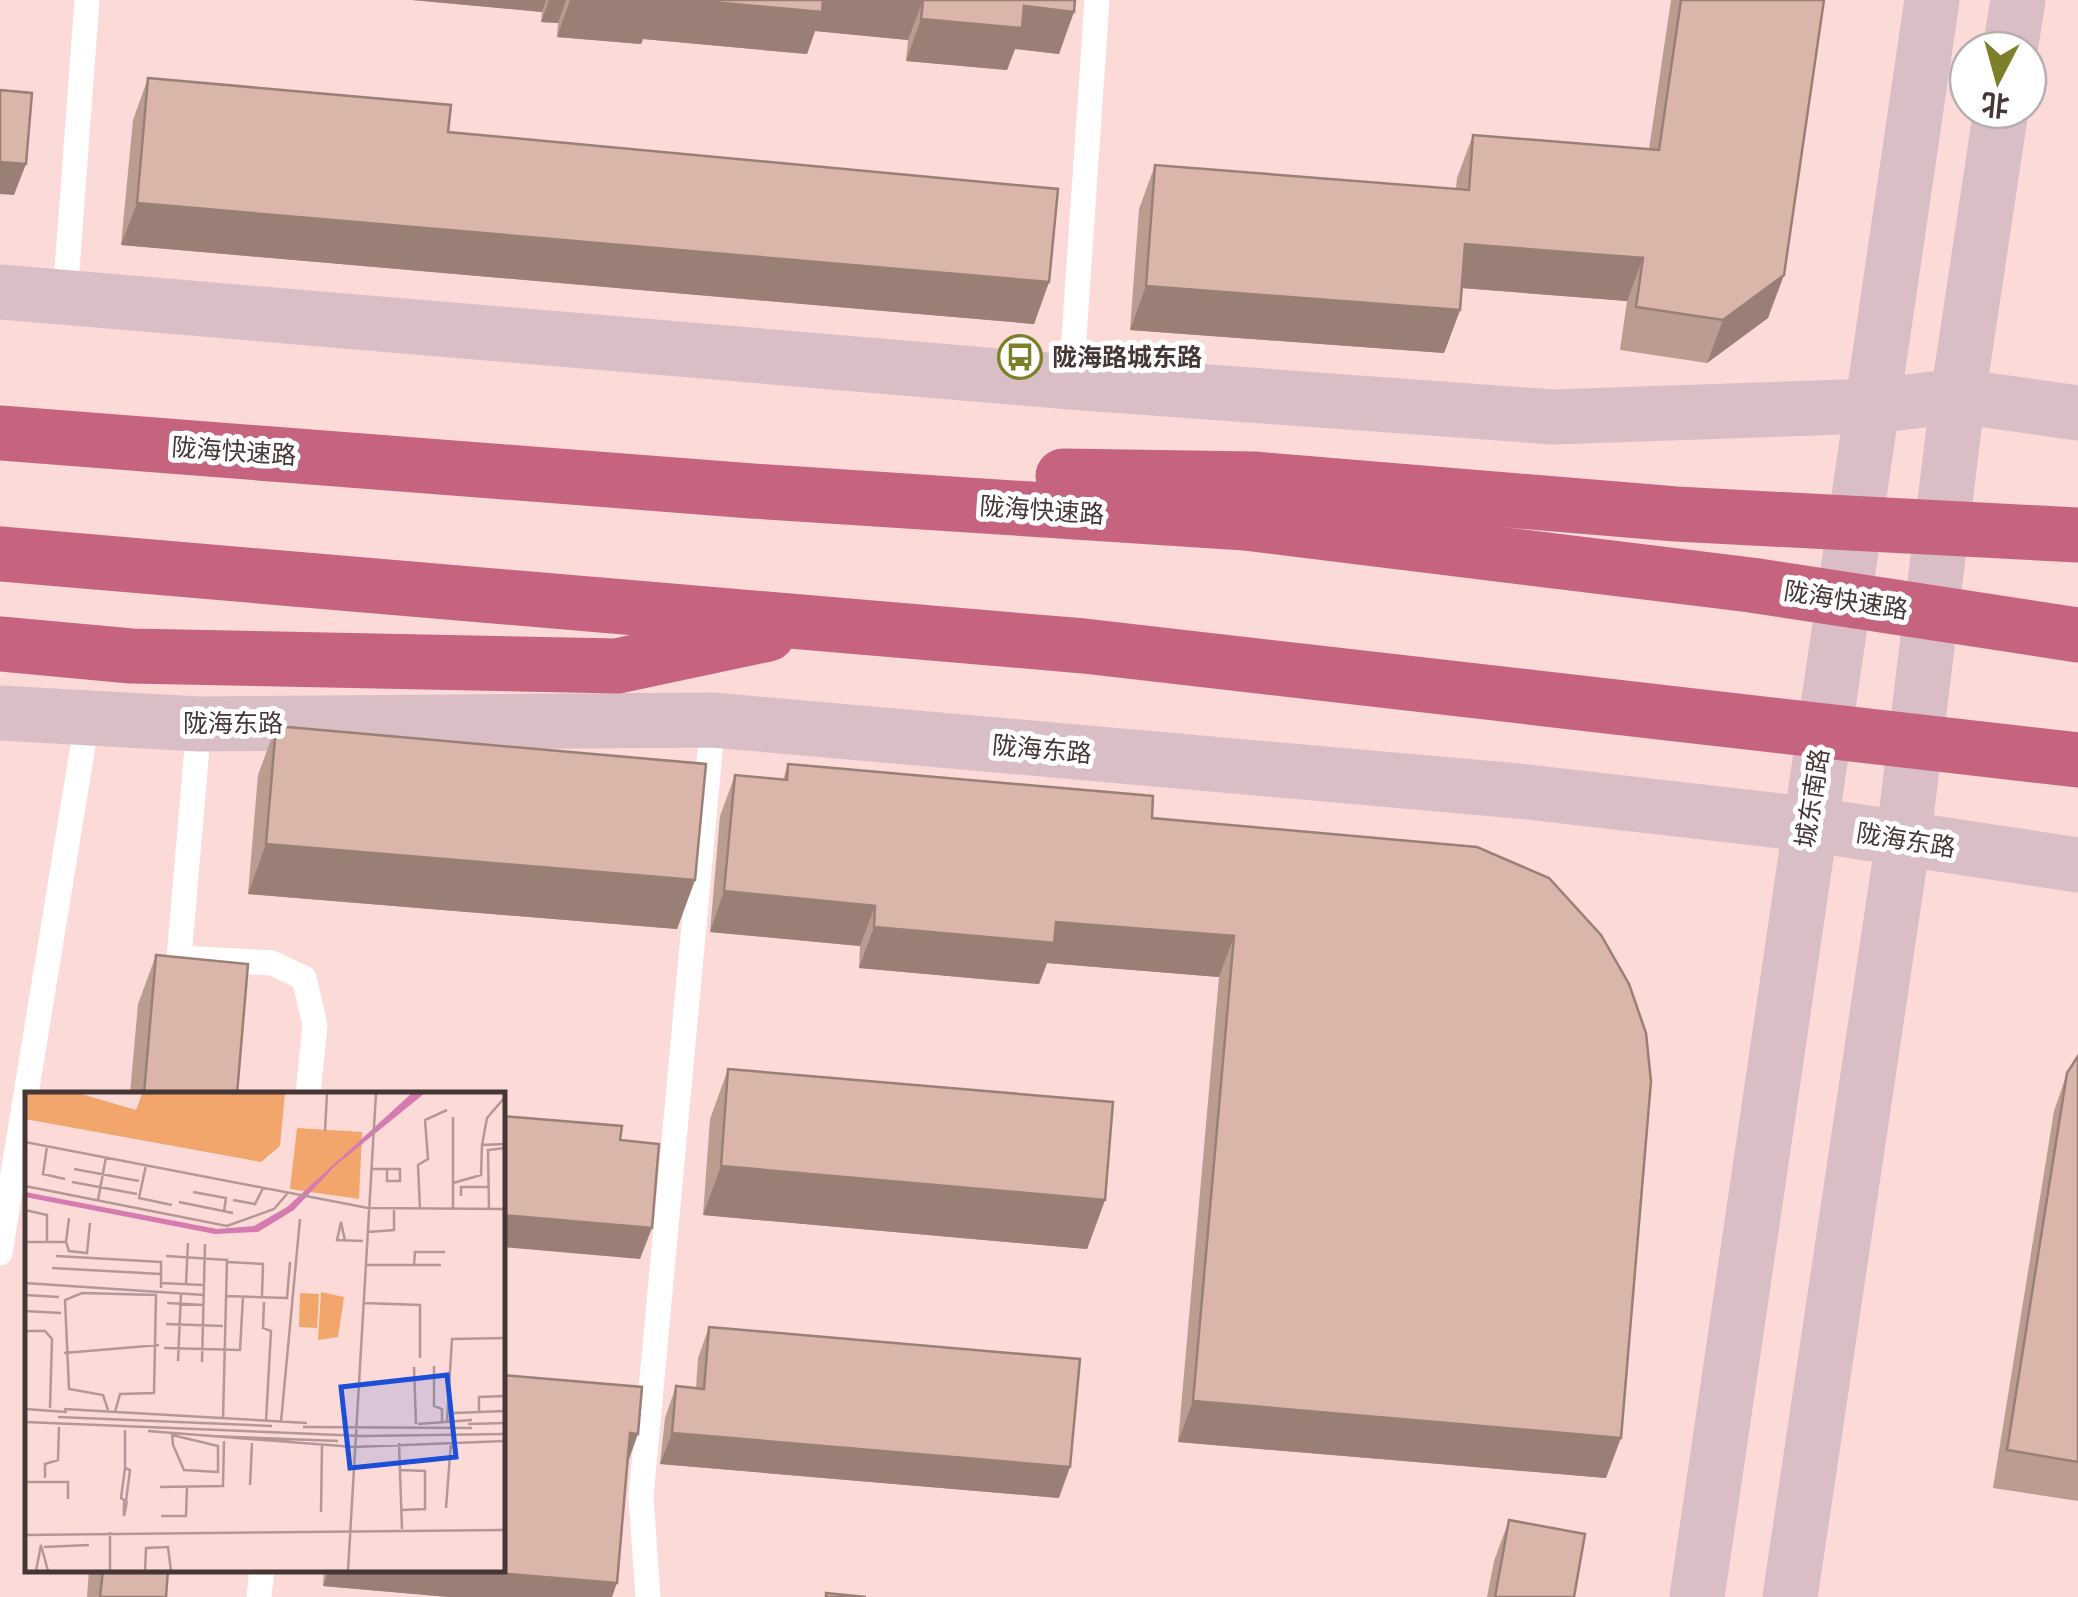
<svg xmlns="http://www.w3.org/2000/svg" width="2078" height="1597" viewBox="0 0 2078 1597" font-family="'Golos Text','Noto Sans SC',sans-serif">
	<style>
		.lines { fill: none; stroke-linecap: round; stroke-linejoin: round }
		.lane { stroke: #fff; stroke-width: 25 }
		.secondary { stroke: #dabec6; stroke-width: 55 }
		.highway { stroke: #c66480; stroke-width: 55 }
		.wall { fill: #bb9c91 }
		.shaded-wall { fill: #997f76 }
		.building { fill: #dab5a9; stroke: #997f76; stroke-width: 2.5 }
		.labels { text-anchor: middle; stroke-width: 10; stroke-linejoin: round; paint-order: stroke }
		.poi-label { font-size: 25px; font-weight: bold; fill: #463635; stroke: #fff; text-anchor: start }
		.street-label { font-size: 25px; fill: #463635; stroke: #fff }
		.inset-road { fill: none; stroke: #b39897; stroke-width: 2.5 }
		.view { fill: #1d4ed8; fill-opacity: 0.15; stroke: #1d4ed8; stroke-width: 5 }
		.inset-edge { fill: none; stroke: #463635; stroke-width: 5 }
	</style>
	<rect width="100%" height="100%" fill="#fbdad8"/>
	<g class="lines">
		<!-- lane -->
		<g class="lane">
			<polyline points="65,297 87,0"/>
			<polyline points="1071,382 1097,0"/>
			<polyline points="199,724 179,958 272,963 304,978 315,1025 308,1094"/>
			<polyline points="0,1253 87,721"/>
			<polyline points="259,1597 262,1570"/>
			<polyline points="648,1597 641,1497 713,720"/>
		</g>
		<!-- secondary -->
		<g class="secondary">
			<polyline points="2010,50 2018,0"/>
			<polyline points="0,292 1071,382 1553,417 1873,406 1958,396 2078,413"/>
			<polyline points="0,713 199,724 713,720 1518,791 1808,824 2078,865"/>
			<polyline points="1697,1597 1932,0"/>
			<polyline points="1790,1597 1903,841 1958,396 2001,110"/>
		</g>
		<!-- highway -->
		<g class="highway">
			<polyline points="0,433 752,491 1245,523 1751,585 2078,635"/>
			<polyline points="1063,476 1254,479 1676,514 2078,535"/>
			<polyline points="0,554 1084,646 2078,760"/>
			<polyline points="0,644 131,656 617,666 768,634"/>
		</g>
	</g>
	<!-- wall -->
	<g class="wall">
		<polygon points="412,0 1075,0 1059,54 1015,49 1007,70 906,61 908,40 815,31 807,54 643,39 641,44 557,37 558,23 541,22 542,12"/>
		<polygon points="1671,0 1824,0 1768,318 1707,363 1620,350 1627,301 1461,288 1460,310 1444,353 1130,330 1139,209 1155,165 1456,189 1457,178 1473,135 1649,149"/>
		<polygon points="148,78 448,132 1049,282 1034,324 121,245 133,120"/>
		<polygon points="276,726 695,880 677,929 248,894 258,775"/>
		<polygon points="788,764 1152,818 1606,1478 1178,1442 1219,977 1047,963 1039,984 859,968 860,946 710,932 720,816 735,775 783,780"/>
		<polygon points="156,955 237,1094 130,1094 138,1004"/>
		<polygon points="2078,1056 2078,1501 1993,1488 2054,1111 2067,1073"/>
		<polygon points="728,1069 1105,1200 1087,1249 703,1215 710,1119"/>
		<polygon points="709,1327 1059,1498 660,1464 665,1418 676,1386 696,1388 698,1358"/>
		<polygon points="628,1462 612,1597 449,1597 323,1586 324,1570 502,1570"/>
		<polygon points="1509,1520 1574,1597 1487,1597 1494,1561"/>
		<polygon points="89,1570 183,1570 182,1574 168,1573 166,1597 87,1597"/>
	</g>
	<!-- shaded-wall -->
	<g class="shaded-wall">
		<polygon points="412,0 546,0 542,12"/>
		<polygon points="549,0 566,0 558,23 541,22"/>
		<polygon points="570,0 923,0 908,40 815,31 807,54 643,39 641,44 557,37"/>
		<polygon points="1024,6 1074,12 1059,54 1015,49 1007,70 906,61 921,19"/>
		<polygon points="0,162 26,164 14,195 0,194"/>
		<polygon points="137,203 1049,282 1034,324 121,245"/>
		<polygon points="1465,244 1643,258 1627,301 1449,287"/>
		<polygon points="1784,275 1768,318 1707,363 1723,320"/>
		<polygon points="1146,286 1460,310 1444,353 1130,330"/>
		<polygon points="266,844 695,880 677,929 248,894"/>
		<polygon points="724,891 875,906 860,946 710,932"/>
		<polygon points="1056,922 1234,936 1219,977 1047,963 1039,984 859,968 874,927"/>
		<polygon points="721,1166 1105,1200 1087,1249 703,1215"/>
		<polygon points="502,1215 652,1228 640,1259 502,1247"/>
		<polygon points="1193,1401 1621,1438 1606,1478 1178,1442"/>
		<polygon points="630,1433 638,1434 628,1462"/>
		<polygon points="672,1433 1070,1467 1059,1498 660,1464"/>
		<polygon points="155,1570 183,1570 182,1574 154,1571"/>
		<polygon points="329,1570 460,1570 617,1583 612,1597 449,1597 323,1586"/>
	</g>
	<!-- building -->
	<g class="building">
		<polygon points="690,0 823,0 822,12"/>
		<polygon points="923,0 1075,0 1074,12 1024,6 1022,28 921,19"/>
		<polygon points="1681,0 1824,0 1784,275 1723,320 1636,307 1643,258 1465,244 1460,310 1146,286 1155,165 1469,190 1473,135 1659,150"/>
		<polygon points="148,78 451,105 448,132 1058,189 1049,282 137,203"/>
		<polygon points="0,90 32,93 26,164 0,162"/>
		<polygon points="276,726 706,764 695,880 266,844"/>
		<polygon points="788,764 1153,796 1152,818 1477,847 1549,878 1601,935 1629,984 1646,1033 1651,1081 1621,1438 1193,1401 1234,936 1056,922 1054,943 874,927 875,906 724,891 735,775 787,780"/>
		<polygon points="156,955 248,964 237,1094 144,1094"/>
		<polygon points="2078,1056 2078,1462 2007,1450 2067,1073"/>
		<polygon points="728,1069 1113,1102 1105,1200 721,1166"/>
		<polygon points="502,1116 622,1126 620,1140 659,1144 652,1228 502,1215"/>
		<polygon points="709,1327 1080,1359 1070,1467 672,1433 676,1386 704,1389"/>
		<polygon points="502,1375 642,1387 638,1434 630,1433 617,1583 460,1570 502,1570"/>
		<polygon points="1509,1520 1585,1534 1574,1597 1495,1597"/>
		<polygon points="103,1570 168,1570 166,1597 100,1597"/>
		<polygon points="826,1593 866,1597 826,1597"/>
	</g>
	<!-- icons -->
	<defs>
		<g id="bus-ring" transform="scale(2.25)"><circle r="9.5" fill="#fff" stroke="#7c802a" stroke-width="1.5"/><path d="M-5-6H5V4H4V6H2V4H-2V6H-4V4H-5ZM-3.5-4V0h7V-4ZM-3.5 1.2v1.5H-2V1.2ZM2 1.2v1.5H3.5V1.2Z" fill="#7c802a"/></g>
	</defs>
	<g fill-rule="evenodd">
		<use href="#bus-ring" x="1020" y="357"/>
	</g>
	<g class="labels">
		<!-- poi labels -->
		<g class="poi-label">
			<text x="1052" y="366">陇海路城东路</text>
		</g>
		<!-- street labels -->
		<g class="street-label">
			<text transform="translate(234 451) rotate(4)" y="9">陇海快速路</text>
			<text transform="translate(1042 510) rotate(4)" y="9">陇海快速路</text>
			<text transform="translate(1846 600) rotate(9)" y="9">陇海快速路</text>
			<text x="233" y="732">陇海东路</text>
			<text transform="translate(1042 749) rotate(5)" y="9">陇海东路</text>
			<text transform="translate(1812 798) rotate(-81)" y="9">城东南路</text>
			<text transform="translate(1906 840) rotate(9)" y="9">陇海东路</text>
		</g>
	</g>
	<!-- overview -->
	<g transform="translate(25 1092)">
		<rect width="480" height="480" fill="#fbdad8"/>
		<path d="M0,1h53l58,17 6,-16 143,-1 -5,53 -19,16 -236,-43zM272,36l65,4 -3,67 -69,-10z" fill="#f2a66b"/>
		<path d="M296,200l23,5 -6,40 -20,3zM275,201l19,1 -2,34 -18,-1z" fill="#f2a66b"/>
		<path d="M387,1h13l-90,73 -41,44 -36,22 -43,2 -190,-37v-5l192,37 37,-3 33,-19z" fill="#d67bb0"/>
		<path class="inset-road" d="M300,39l2,-38M0,50l343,66 137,1M457,53l5,-27 18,-21M22,54l-4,28 22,5M121,73l-7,33 33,7M49,77l65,12M347,77h28v12h-13v-12M47,90l65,12M428,91l28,-8 1,-30 23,-1M0,94l202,40 47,-17 13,-15M168,100l33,6 -2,13M436,104v-9h28M73,108l8,-43M208,108l22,4 8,-16M154,110l54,11M395,117l-2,-44 10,-6 -3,-39 22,-10M428,117v-92M464,117l-1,-59 17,-2M0,118l22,5v27M343,140l26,-2v-20M320,149l-4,-19 -4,18 26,1M0,150h41l3,-24M41,150l3,9 18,2 3,-30M31,164l105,6v26M141,164l61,4 -4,159M202,170l36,2 -1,32M341,173h75M389,173l1,-13h30M27,176l109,6M0,191l179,12M136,191l42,2M161,192l2,-41M0,203l34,2M200,204l62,2 3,-36M239,210l-1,26 8,3 -5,90M142,211l37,2M339,211l56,2v53M0,219l36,2M141,232l57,2M0,239h20l7,8 -2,69M139,256l76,2 3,-53M39,261l95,-8M153,269l3,-67M177,270l3,-118M409,274v40l8,3v12M389,275l2,57M0,317l42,3M39,317l243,14M83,318l-5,-15 -34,-6 -4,-89 17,-7 74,2 -2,98 -34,1 -5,18M454,320v-15l26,-1M429,321l51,-2M33,325l214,9M422,329l5,-82 53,-1M0,330l338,14 142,-2M256,330l19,-203M393,332l54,-4M443,332l37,-1M278,335l169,1M100,338v37M123,339l206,16 151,-6M147,342l1,11 11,25 34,2v-26l-46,-11M184,344l129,5M374,351l3,86M100,376l5,2 -4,31 -5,-3zM375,378l25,1v38l-23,1M20,386v-14l13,-4 1,-33M0,390h43v17M225,393l2,-42M135,395l63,-1 1,-45M99,409v15l3,-15M421,416l5,-66M296,420l1,-66M136,424h25l1,-29M0,443l480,-5M19,455l45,-2M11,479l5,-26 7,26M85,479v-39M120,479l1,-23 22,-1 3,24M323,479l28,-478"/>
		<path class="view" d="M422,283l9,82 -106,11 -9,-81z"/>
		<rect width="480" height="480" class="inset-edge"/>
	</g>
	<!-- north arrow -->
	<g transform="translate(1998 80) rotate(186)"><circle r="48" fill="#ffffff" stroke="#b5afae" stroke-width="2.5"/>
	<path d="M0-8L18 38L0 25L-18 38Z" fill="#7c802a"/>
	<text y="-15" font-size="28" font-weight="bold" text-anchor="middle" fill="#463635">北</text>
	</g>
</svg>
